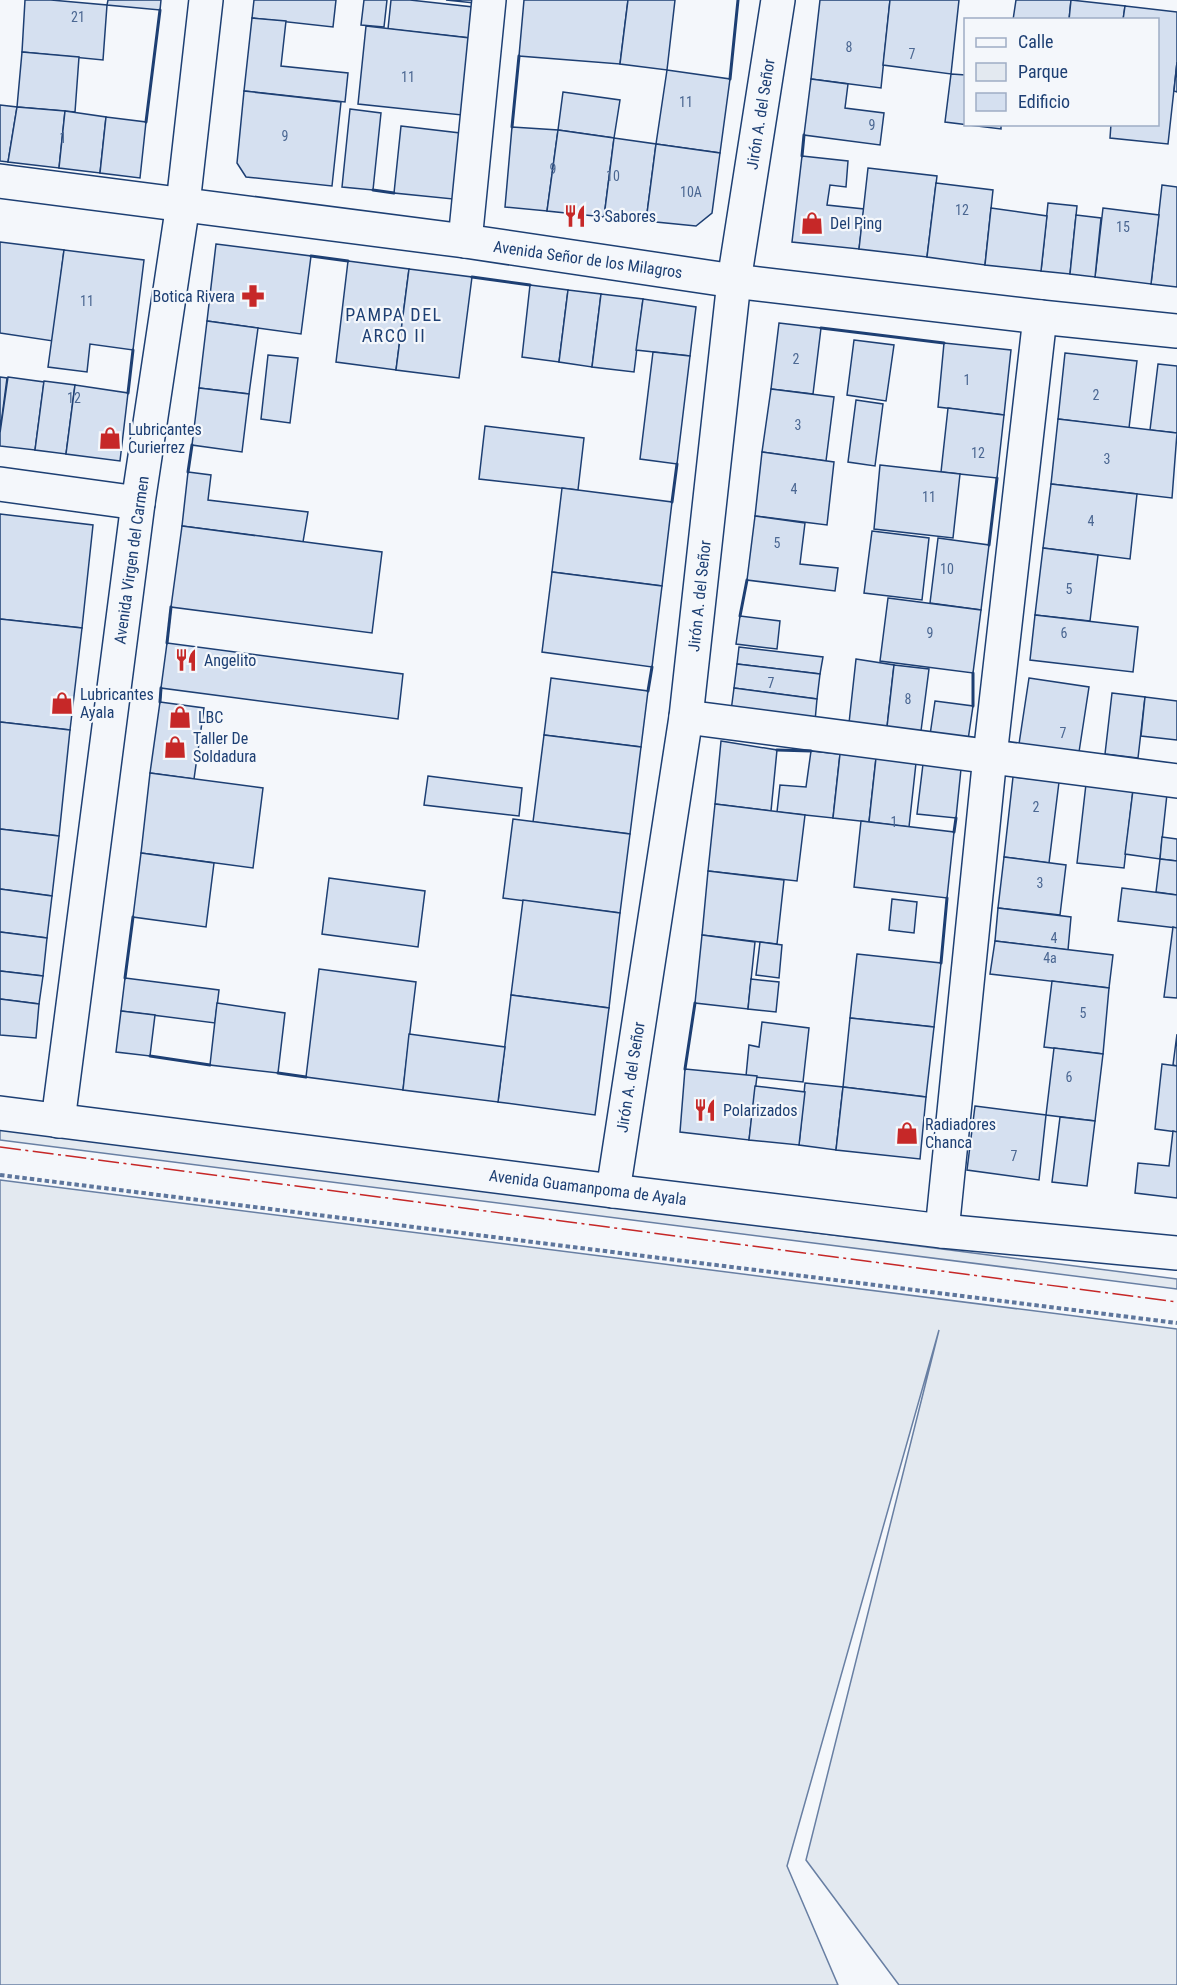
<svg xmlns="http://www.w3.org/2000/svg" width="1177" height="1985" viewBox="0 0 1177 1985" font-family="'Roboto Condensed',sans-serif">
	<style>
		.green { fill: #e3e9f0; stroke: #687fa3; stroke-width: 1.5 }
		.building { fill: #d5e0f0; stroke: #1d3f73; stroke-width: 1.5 }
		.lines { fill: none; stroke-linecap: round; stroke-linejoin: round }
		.minor-casing { stroke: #1d3f73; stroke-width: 36 }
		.path { stroke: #5e769c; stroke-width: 4; stroke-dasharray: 4.5 3; stroke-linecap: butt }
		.minor { stroke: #f4f7fb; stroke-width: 33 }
		.wall { stroke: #1d3f73; stroke-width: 3 }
		.power { stroke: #c62828; stroke-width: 1.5; stroke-dasharray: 21 4.5 3 4.5; stroke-linecap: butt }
		.labels { text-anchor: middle; stroke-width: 4.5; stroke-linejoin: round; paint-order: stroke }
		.number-label { font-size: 14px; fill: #4b6792 }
		.street-label { font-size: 16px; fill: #1d3f73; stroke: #f4f7fb }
		.poi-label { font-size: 16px; fill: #1d3f73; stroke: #f4f7fb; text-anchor: start }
		.neighbourhood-label { font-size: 18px; letter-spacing: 1.5px; fill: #1d3f73; stroke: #f4f7fb }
	</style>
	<rect width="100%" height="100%" fill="#f4f7fb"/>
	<!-- green -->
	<g class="green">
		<polygon points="0,1129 1177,1279 1177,1289 0,1140"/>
		<polygon points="0,1180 1177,1329 1177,1985 899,1985 806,1860 939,1330 787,1866 838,1985 0,1985"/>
	</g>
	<!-- building -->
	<g class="building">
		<polygon points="25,0 51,0 107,5 103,60 22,52"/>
		<polygon points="108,0 161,0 160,10 107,5"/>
		<polygon points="254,0 336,0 333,27 252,18"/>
		<polygon points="364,0 387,0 384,27 361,25"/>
		<polygon points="391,0 410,0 473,7 470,38 388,29"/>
		<polygon points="446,0 474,0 474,3"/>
		<polygon points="524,0 628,0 620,64 519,56"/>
		<polygon points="628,0 675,0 667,70 620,64"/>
		<polygon points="820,0 890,0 881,88 811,79"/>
		<polygon points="890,0 959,0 951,74 883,65"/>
		<polygon points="1016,0 1071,0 1069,20 1013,20"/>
		<polygon points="1071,0 1125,6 1123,20 1069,20"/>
		<polygon points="1125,6 1177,12 1177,62 1168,144 1110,138 1111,124 1158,124 1158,20 1123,20"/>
		<polygon points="252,18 286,21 281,66 348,73 345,102 244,91"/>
		<polygon points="366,26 470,38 462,115 358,104"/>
		<polygon points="22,52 79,57 75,112 17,107"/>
		<polygon points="1177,62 1177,92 1174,91"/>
		<polygon points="667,70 730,79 720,153 656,144"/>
		<polygon points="951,74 966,75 966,124 1001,124 1001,129 945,122"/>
		<polygon points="811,79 848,84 845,108 884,113 880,145 804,135"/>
		<polygon points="244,91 341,102 332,186 246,177 237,163"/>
		<polygon points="563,92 620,100 614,138 558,130"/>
		<polygon points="0,105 17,107 8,162 0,161"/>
		<polygon points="17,107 65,111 59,168 8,162"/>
		<polygon points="350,109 381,113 373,190 342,187"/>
		<polygon points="65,111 106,117 100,173 59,168"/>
		<polygon points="106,117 146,122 140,178 100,173"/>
		<polygon points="401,126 460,133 453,199 394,193"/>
		<polygon points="512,127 558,130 547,211 505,207"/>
		<polygon points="558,130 614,138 604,217 547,211"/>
		<polygon points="614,138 656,144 646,221 604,217"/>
		<polygon points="656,144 720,153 712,213 696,226 646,221"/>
		<polygon points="802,156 848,161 846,187 830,185 827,205 864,209 859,249 792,242"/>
		<polygon points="868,168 937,176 927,257 859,249"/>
		<polygon points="936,183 993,190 985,265 927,257"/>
		<polygon points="1162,185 1177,187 1177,287 1151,284"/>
		<polygon points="1048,203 1077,206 1070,274 1041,271"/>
		<polygon points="991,208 1047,216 1041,271 985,265"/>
		<polygon points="1103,208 1159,215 1151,284 1095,277"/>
		<polygon points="1076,215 1101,218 1095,277 1070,274"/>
		<polygon points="0,242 64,250 53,341 0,333"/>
		<polygon points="216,244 311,256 301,334 207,321"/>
		<polygon points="64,250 144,260 133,350 90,344 87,372 48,367"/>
		<polygon points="348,261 409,269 396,370 336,362"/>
		<polygon points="409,269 472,277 459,378 396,370"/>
		<polygon points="530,285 568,290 559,362 522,357"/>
		<polygon points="568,290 601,294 592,367 559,362"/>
		<polygon points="601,294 643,299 634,372 592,367"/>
		<polygon points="643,299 696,307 690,356 636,350"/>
		<polygon points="207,321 258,328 249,394 199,388"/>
		<polygon points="779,323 821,328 813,394 771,389"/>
		<polygon points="854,340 894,345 886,401 847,395"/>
		<polygon points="944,343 1011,350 1004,415 938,407"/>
		<polygon points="653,352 690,356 677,464 640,459"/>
		<polygon points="1065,353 1137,361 1129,428 1058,419"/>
		<polygon points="268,355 298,358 290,423 261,419"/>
		<polygon points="1158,364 1177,366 1177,433 1150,430"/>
		<polygon points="0,377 7,378 0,432"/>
		<polygon points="8,377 44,382 35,450 0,446 0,433"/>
		<polygon points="44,381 75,385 66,454 35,450"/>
		<polygon points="75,385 128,393 120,461 66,454"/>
		<polygon points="199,388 249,394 242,452 192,445"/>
		<polygon points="771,389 834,397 826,461 762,452"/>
		<polygon points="856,400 883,404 875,466 848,462"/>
		<polygon points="948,408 1004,415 997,478 941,472"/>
		<polygon points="1058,419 1177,433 1172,498 1051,484"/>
		<polygon points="485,426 584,438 578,490 479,479"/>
		<polygon points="762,452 834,462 827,525 755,516"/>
		<polygon points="880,465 960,474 953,538 874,529"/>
		<polygon points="188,472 211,475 208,500 308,512 303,542 182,526"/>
		<polygon points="1051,484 1137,494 1130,559 1043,548"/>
		<polygon points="562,488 672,502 662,586 552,572"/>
		<polygon points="0,514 93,525 82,628 0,619"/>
		<polygon points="755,516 805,523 800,564 838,568 835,591 747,580"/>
		<polygon points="182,526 382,552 372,633 171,607"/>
		<polygon points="872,531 929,538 922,600 864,593"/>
		<polygon points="938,538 989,545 981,610 930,603"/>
		<polygon points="1043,548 1098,555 1090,621 1035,615"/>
		<polygon points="552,572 662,586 652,667 542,652"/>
		<polygon points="888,598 981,610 973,673 880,661"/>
		<polygon points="1035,615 1138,627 1133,672 1030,660"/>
		<polygon points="740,616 780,621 777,649 736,644"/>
		<polygon points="0,619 82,628 70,730 0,722"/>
		<polygon points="167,643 403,674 398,719 161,688"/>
		<polygon points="739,647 823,657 820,674 737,664"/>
		<polygon points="856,659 894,665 887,727 849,723"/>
		<polygon points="737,664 820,674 817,699 734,688"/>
		<polygon points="894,665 929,669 921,731 887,727"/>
		<polygon points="551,678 648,691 641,747 544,735"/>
		<polygon points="1029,678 1089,687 1079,752 1019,744"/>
		<polygon points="734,688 817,699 815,721 731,711"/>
		<polygon points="1112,693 1145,697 1138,758 1105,754"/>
		<polygon points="1145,697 1177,701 1177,740 1141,736"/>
		<polygon points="935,701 973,706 968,740 930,735"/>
		<polygon points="160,702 204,708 194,779 150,773"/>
		<polygon points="0,722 70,730 59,836 0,829"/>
		<polygon points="544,735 641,747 630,834 533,822"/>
		<polygon points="721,741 777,750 771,811 715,804"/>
		<polygon points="811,751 840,754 833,818 777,812 780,785 806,787"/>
		<polygon points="840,754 876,758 869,822 833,818"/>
		<polygon points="876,758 916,763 909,827 869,822"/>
		<polygon points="923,764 961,769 956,818 917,814"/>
		<polygon points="150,773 263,788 253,868 141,853"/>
		<polygon points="428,776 522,788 519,816 424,805"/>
		<polygon points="1013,777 1059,782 1049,863 1004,857"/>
		<polygon points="1086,784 1133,790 1124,868 1077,863"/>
		<polygon points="1133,790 1167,794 1160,859 1125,854"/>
		<polygon points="715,804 805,815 797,881 708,871"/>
		<polygon points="513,819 630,834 620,913 503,898"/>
		<polygon points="861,821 954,832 947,898 854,887"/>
		<polygon points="0,829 59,836 52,896 0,889"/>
		<polygon points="1162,837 1177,839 1177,861 1160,859"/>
		<polygon points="141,853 214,863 206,927 133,917"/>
		<polygon points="1004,857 1066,865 1060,915 998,908"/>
		<polygon points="1160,859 1177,861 1177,895 1156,892"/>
		<polygon points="708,871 784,880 777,944 702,935"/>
		<polygon points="329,878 425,891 418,947 322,934"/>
		<polygon points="1122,888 1177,895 1177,928 1118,921"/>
		<polygon points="0,889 52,896 47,938 0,932"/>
		<polygon points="892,899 917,902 914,933 889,930"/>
		<polygon points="523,900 620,913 609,1008 511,995"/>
		<polygon points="998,908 1071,917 1068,950 995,941"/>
		<polygon points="1173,927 1177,928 1177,998 1164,997"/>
		<polygon points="0,932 47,938 43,976 0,971"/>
		<polygon points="702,935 755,942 748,1009 695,1003"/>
		<polygon points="995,941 1113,955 1109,988 990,974"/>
		<polygon points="760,942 782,945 779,978 756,975"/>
		<polygon points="857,954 941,963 934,1027 850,1018"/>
		<polygon points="319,969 416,982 403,1090 306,1077"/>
		<polygon points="0,971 43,976 39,1004 0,999"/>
		<polygon points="125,978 219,990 215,1023 121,1011"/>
		<polygon points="751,979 779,982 776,1012 748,1009"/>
		<polygon points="1052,981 1109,988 1103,1054 1044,1047"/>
		<polygon points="511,995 609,1008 595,1115 498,1102"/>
		<polygon points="0,999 39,1004 36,1038 0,1035"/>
		<polygon points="217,1003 285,1013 278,1073 210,1065"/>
		<polygon points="121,1011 155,1015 150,1056 116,1052"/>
		<polygon points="850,1018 934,1027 926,1097 843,1087"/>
		<polygon points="762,1022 809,1028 803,1082 746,1076 749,1045 759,1047"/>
		<polygon points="409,1034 505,1047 498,1102 403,1090"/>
		<polygon points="1177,1034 1177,1066 1173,1065"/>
		<polygon points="1054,1048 1103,1054 1095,1121 1046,1115"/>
		<polygon points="1162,1064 1177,1066 1177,1132 1155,1129"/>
		<polygon points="685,1069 757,1076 749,1140 680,1132"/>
		<polygon points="805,1083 843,1087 836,1150 799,1145"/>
		<polygon points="755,1086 805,1092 799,1145 749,1140"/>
		<polygon points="843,1087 926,1097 920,1159 836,1150"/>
		<polygon points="975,1106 1046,1115 1039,1180 967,1170"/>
		<polygon points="1060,1117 1095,1121 1087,1186 1052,1182"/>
		<polygon points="1173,1131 1177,1132 1177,1198 1135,1193 1138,1163 1169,1166"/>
	</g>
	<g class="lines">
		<!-- minor casing -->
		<g class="minor-casing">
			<g id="minor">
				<polyline points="0,181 465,241 734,281 1040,317 1177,331"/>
				<polyline points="465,241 489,0"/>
				<polyline points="0,484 138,503"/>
				<polyline points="686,717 1177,781"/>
				<polyline points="0,1113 613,1191 942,1231 1177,1253"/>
				<polyline points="58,1121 138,503 183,204 206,0"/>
				<polyline points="613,1191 686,717 734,281 778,0"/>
				<polyline points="942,1231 990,756 1040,317"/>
			</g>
		</g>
		<!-- path -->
		<polyline class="path" points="0,1175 1177,1323"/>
		<!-- minor -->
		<use href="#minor" class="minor"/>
		<!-- wall -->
		<g class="wall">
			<polyline points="730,79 738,0"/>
			<polyline points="146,122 160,10"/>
			<polyline points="512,127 519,56"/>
			<polyline points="802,156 804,135"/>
			<polyline points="373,190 394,193"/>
			<polyline points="311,256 348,261"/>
			<polyline points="472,277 530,285"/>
			<polyline points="821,328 944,343"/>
			<polyline points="128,393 133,350"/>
			<polyline points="188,472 192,445"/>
			<polyline points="672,502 677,464"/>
			<polyline points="989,545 997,478"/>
			<polyline points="740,616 747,580"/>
			<polyline points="167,643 171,607"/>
			<polyline points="648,691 652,667"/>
			<polyline points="160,702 161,688"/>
			<polyline points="973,706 973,673"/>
			<polyline points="777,750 811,751"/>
			<polyline points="954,832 956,818"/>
			<polyline points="941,963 947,898"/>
			<polyline points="125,978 133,917"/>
			<polyline points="150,1056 210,1065"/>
			<polyline points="685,1069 695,1003"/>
			<polyline points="278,1073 306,1077"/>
		</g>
		<!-- power -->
		<polyline class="power" points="0,1147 1177,1302"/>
	</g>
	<!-- icons -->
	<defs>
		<g id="restaurant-bare" transform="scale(1.8)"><path d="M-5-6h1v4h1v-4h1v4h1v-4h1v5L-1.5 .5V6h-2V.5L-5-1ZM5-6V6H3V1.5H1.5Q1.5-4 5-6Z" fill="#c62828" stroke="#f4f7fb" stroke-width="2.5" paint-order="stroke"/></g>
		<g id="shop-bare" transform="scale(1.8)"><path d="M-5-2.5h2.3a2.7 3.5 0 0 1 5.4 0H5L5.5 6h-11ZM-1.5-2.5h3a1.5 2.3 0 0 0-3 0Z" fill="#c62828" stroke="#f4f7fb" stroke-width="2.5" paint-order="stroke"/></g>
		<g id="pharmacy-bare" transform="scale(1.8)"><path d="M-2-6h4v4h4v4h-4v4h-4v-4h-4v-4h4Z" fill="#c62828" stroke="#f4f7fb" stroke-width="2.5" paint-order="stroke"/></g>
	</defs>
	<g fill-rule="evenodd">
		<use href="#restaurant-bare" x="575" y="216"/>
		<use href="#shop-bare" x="812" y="223"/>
		<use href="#pharmacy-bare" x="253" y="296"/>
		<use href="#shop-bare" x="110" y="438"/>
		<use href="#restaurant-bare" x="186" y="660"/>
		<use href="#shop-bare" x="62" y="703"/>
		<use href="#shop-bare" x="180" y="717"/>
		<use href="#shop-bare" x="175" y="747"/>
		<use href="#restaurant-bare" x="705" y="1110"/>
		<use href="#shop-bare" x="907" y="1133"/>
	</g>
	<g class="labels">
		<!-- number labels -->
		<g class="number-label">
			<text x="78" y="22">21</text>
			<text x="849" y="52">8</text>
			<text x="912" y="59">7</text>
			<text x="408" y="82">11</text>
			<text x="686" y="107">11</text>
			<text x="872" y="130">9</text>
			<text x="285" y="141">9</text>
			<text x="63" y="143">1</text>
			<text x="553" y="174">9</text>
			<text x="613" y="181">10</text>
			<text x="691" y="197">10A</text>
			<text x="962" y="215">12</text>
			<text x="1123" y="232">15</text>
			<text x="87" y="306">11</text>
			<text x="796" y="364">2</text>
			<text x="967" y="385">1</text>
			<text x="1096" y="400">2</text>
			<text x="74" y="403">12</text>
			<text x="798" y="430">3</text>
			<text x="978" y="458">12</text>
			<text x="1107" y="464">3</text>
			<text x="794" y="494">4</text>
			<text x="929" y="502">11</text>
			<text x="1091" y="526">4</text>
			<text x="777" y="548">5</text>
			<text x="947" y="574">10</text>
			<text x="1069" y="594">5</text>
			<text x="930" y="638">9</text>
			<text x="1064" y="638">6</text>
			<text x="771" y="688">7</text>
			<text x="908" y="704">8</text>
			<text x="1063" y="738">7</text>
			<text x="1036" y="812">2</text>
			<text x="894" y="827">1</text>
			<text x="1040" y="888">3</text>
			<text x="1054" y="943">4</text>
			<text x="1050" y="963">4a</text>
			<text x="1083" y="1018">5</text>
			<text x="1069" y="1082">6</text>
			<text x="1014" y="1161">7</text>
		</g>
		<!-- street labels -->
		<g class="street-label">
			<text transform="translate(760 114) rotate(-81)" y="6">Jirón A. del Señor</text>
			<text transform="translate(588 259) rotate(8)" y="6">Avenida Señor de los Milagros</text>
			<text transform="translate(131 560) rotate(-82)" y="6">Avenida Virgen del Carmen</text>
			<text transform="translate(699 596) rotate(-84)" y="6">Jirón A. del Señor</text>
			<text transform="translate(630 1077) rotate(-81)" y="6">Jirón A. del Señor</text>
			<text transform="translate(588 1187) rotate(7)" y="6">Avenida Guamanpoma de Ayala</text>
		</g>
		<!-- poi labels -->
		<g class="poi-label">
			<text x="593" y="222">3 Sabores</text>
			<text x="830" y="229">Del Ping</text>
			<text x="235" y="302" text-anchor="end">Botica Rivera</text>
			<text x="128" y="435">Lubricantes<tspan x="128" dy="18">Curierrez</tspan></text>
			<text x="204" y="666">Angelito</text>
			<text x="80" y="700">Lubricantes<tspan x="80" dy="18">Ayala</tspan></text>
			<text x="198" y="723">LBC</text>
			<text x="193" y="744">Taller De<tspan x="193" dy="18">Soldadura</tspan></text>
			<text x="723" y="1116">Polarizados</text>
			<text x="925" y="1130">Radiadores<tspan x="925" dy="18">Chanca</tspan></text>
		</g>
		<!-- neighbourhood labels -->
		<g class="neighbourhood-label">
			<text x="394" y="321">PAMPA DEL<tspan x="394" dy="21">ARCO II</tspan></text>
		</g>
	</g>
	<!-- legend -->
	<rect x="964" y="18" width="195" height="108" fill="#f4f7fb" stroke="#9eadc5" stroke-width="1.5"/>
	<rect x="976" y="38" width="30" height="9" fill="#f4f7fb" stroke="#9eadc5" stroke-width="1.5"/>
	<text x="1018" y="48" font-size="18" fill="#1d3f73">Calle</text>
	<rect x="976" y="63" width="30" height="18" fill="#e3e9f0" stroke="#9eadc5" stroke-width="1.5"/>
	<text x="1018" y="78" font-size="18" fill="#1d3f73">Parque</text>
	<rect x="976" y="93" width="30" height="18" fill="#d5e0f0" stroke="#9eadc5" stroke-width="1.5"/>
	<text x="1018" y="108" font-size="18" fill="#1d3f73">Edificio</text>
</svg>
